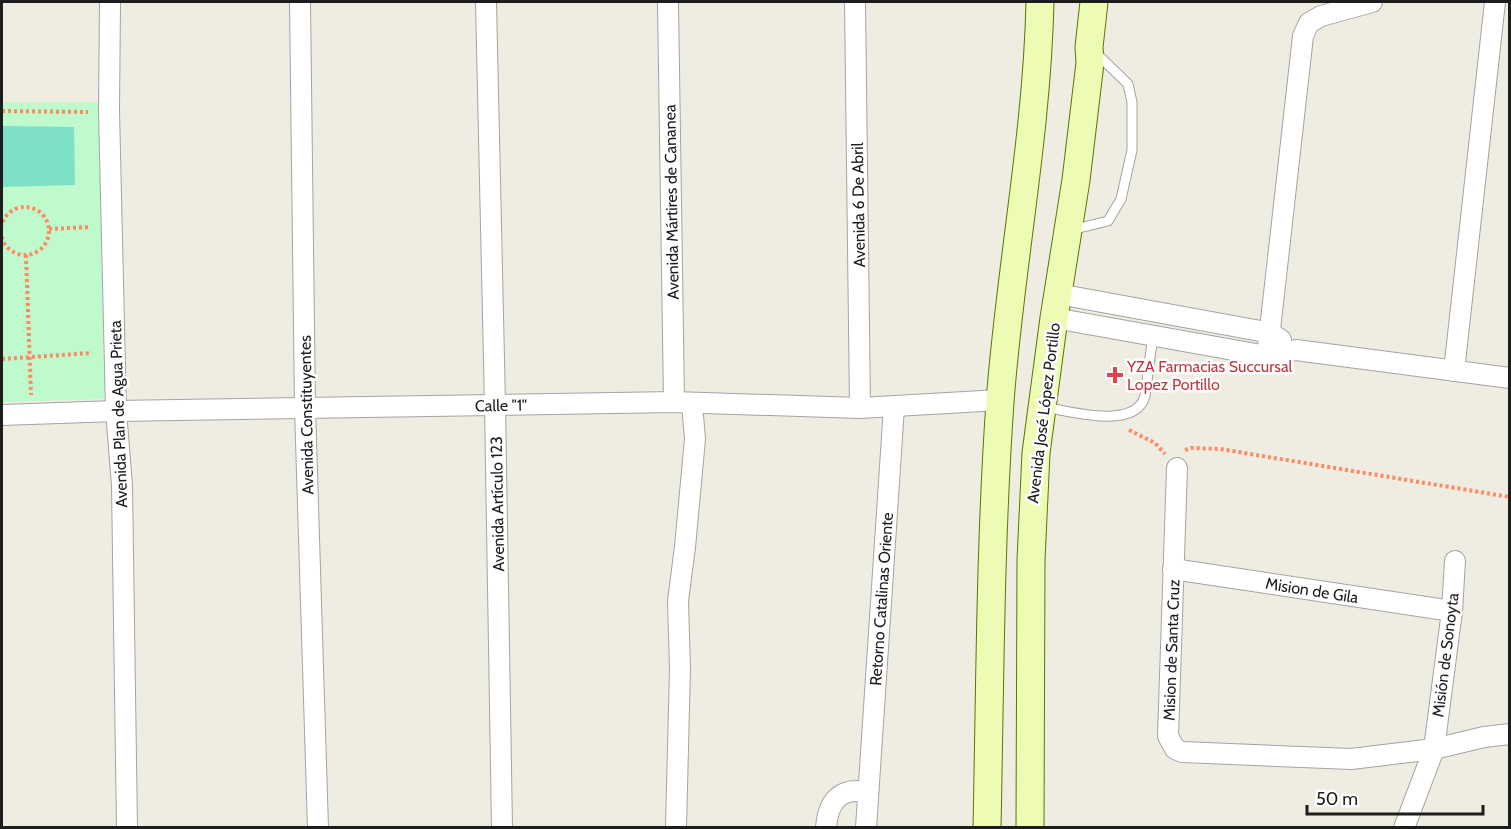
<svg xmlns="http://www.w3.org/2000/svg" width="1511" height="829" viewBox="0 0 1511 829" font-family="Cabin,sans-serif">
	<style>
		.park { fill: #befacb }
		.pitch { fill: #7ee0c7 }
		.lines { fill: none; stroke-linecap: round; stroke-linejoin: round }
		.service-casing { stroke: #a4a4a4; stroke-width: 11 }
		.minor-casing { stroke: #a4a4a4; stroke-width: 22 }
		.secondary-casing { stroke: #5a7602; stroke-width: 29 }
		.path { stroke: #fd8965; stroke-width: 4; stroke-dasharray: 3 3; stroke-linecap: butt }
		.service { stroke: #fff; stroke-width: 9 }
		.minor { stroke: #fff; stroke-width: 20 }
		.secondary { stroke: #eefbb4; stroke-width: 27 }
		.health-dot { fill: #e0444e; stroke: #fff; stroke-width: 2 }
		.labels { text-anchor: middle; stroke-width: 5; stroke-linejoin: round; paint-order: stroke }
		.street-label { font-size: 16px; fill: #1d1d1d; stroke: #fff }
		.health-label { font-size: 16px; fill: #be3a42; stroke: #fff; text-anchor: start }
	</style>
	<rect width="100%" height="100%" fill="#efece2"/>
	<!-- park -->
	<polygon class="park" points="2,102 99,102 104,399 2,402"/>
	<!-- pitch -->
	<polygon class="pitch" points="2,126 74,127 75,185 2,187"/>
	<g class="lines">
		<!-- service casing -->
		<g class="service-casing">
			<g id="service">
				<polyline points="1071,230 1108,221 1121,199 1132,150 1132,102 1128,84 1096,53"/>
				<path d="M1045,407c26,5 91,23 100,-11l8,-61"/>
			</g>
		</g>
		<!-- minor casing -->
		<g class="minor-casing">
			<g id="minor">
				<polyline points="110,2 109,110 116,411 122,485 127,828"/>
				<polyline points="300,2 305,408 318,828"/>
				<polyline points="486,2 495,405 502,828"/>
				<polyline points="668,2 674,402"/>
				<polyline points="855,2 860,408"/>
				<polyline points="1058,294 1271,333 1281,340"/>
				<polyline points="1054,318 1267,356 1296,350 1510,378"/>
				<polyline points="1267,356 1303,36 1309,23 1321,16 1372,2"/>
				<polyline points="1454,371 1495,2"/>
				<polyline points="2,415 116,411 674,402 860,408 1000,400"/>
				<polyline points="1177,468 1168,736 1175,749 1182,752 1351,759 1434,749 1452,611 1455,561"/>
				<polyline points="1173,569 1452,611"/>
				<polyline points="676,828 680,668 678,601 685,547 695,439 692,404"/>
				<path d="M826,828c2,-27 14,-41 41,-36"/>
				<polyline points="866,828 894,407"/>
				<polyline points="1404,828 1434,749 1484,737 1510,734"/>
			</g>
		</g>
		<!-- secondary casing -->
		<g class="secondary-casing">
			<g id="secondary">
				<path d="M987,828c3,-142 3,-284 13,-426 10,-134 37,-266 40,-400"/>
				<polyline points="1030,828 1031,560 1036,453 1054,318 1076,180 1090,63 1089,47 1094,2"/>
			</g>
		</g>
		<!-- path -->
		<g class="path">
			<polyline points="2,111 88,112"/>
			<circle cx="25" cy="231" r="24"/>
			<polyline points="49,229 91,227"/>
			<polyline points="26,255 31,395"/>
			<polyline points="2,359 92,353"/>
			<polyline points="1129,430 1155,443 1165,454"/>
			<polyline points="1185,450 1191,448 1220,449 1510,497"/>
		</g>
		<!-- service -->
		<use href="#service" class="service"/>
		<!-- minor -->
		<use href="#minor" class="minor"/>
		<!-- secondary -->
		<use href="#secondary" class="secondary"/>
	</g>
	<!-- markers -->
	<path class="health-dot" d="M1112 366h6v6h6v6h-6v6h-6v-6h-6v-6h6z"/>
	<g class="labels">
		<!-- street labels -->
		<g class="street-label">
			<text transform="translate(671 202) rotate(-91)" y="6">Avenida Mártires de Cananea</text>
			<text transform="translate(858 205) rotate(-91)" y="6">Avenida 6 De Abril</text>
			<text transform="translate(501 405) rotate(-1)" y="6">Calle "1"</text>
			<text transform="translate(1043 413) rotate(-83)" y="6">Avenida José López Portillo</text>
			<text transform="translate(118 414) rotate(-92)" y="6">Avenida Plan de Agua Prieta</text>
			<text transform="translate(306 415) rotate(-91)" y="6">Avenida Constituyentes</text>
			<text transform="translate(497 504) rotate(-91)" y="6">Avenida Artículo 123</text>
			<text transform="translate(1312 590) rotate(9)" y="6">Mision de Gila</text>
			<text transform="translate(881 599) rotate(-86)" y="6">Retorno Catalinas Oriente</text>
			<text transform="translate(1171 650) rotate(-88)" y="6">Mision de Santa Cruz</text>
			<text transform="translate(1445 655) rotate(-83)" y="6">Misión de Sonoyta</text>
		</g>
		<!-- health labels -->
		<g class="health-label">
			<text x="1127" y="372">YZA Farmacias Succursal<tspan x="1127" dy="18">Lopez Portillo</tspan></text>
		</g>
	</g>
	<!-- border -->
	<rect width="1511" height="829" fill="none" stroke="#1d1d1d" stroke-width="6"/>
	<!-- scale -->
	<path d="M1307 805v9h176v-9" fill="none" stroke="#1d1d1d" stroke-width="3"/>
	<text x="1316" y="805" font-size="18" fill="#1d1d1d" stroke="#ffffff" stroke-width="4.5" paint-order="stroke">50 m</text>
</svg>
